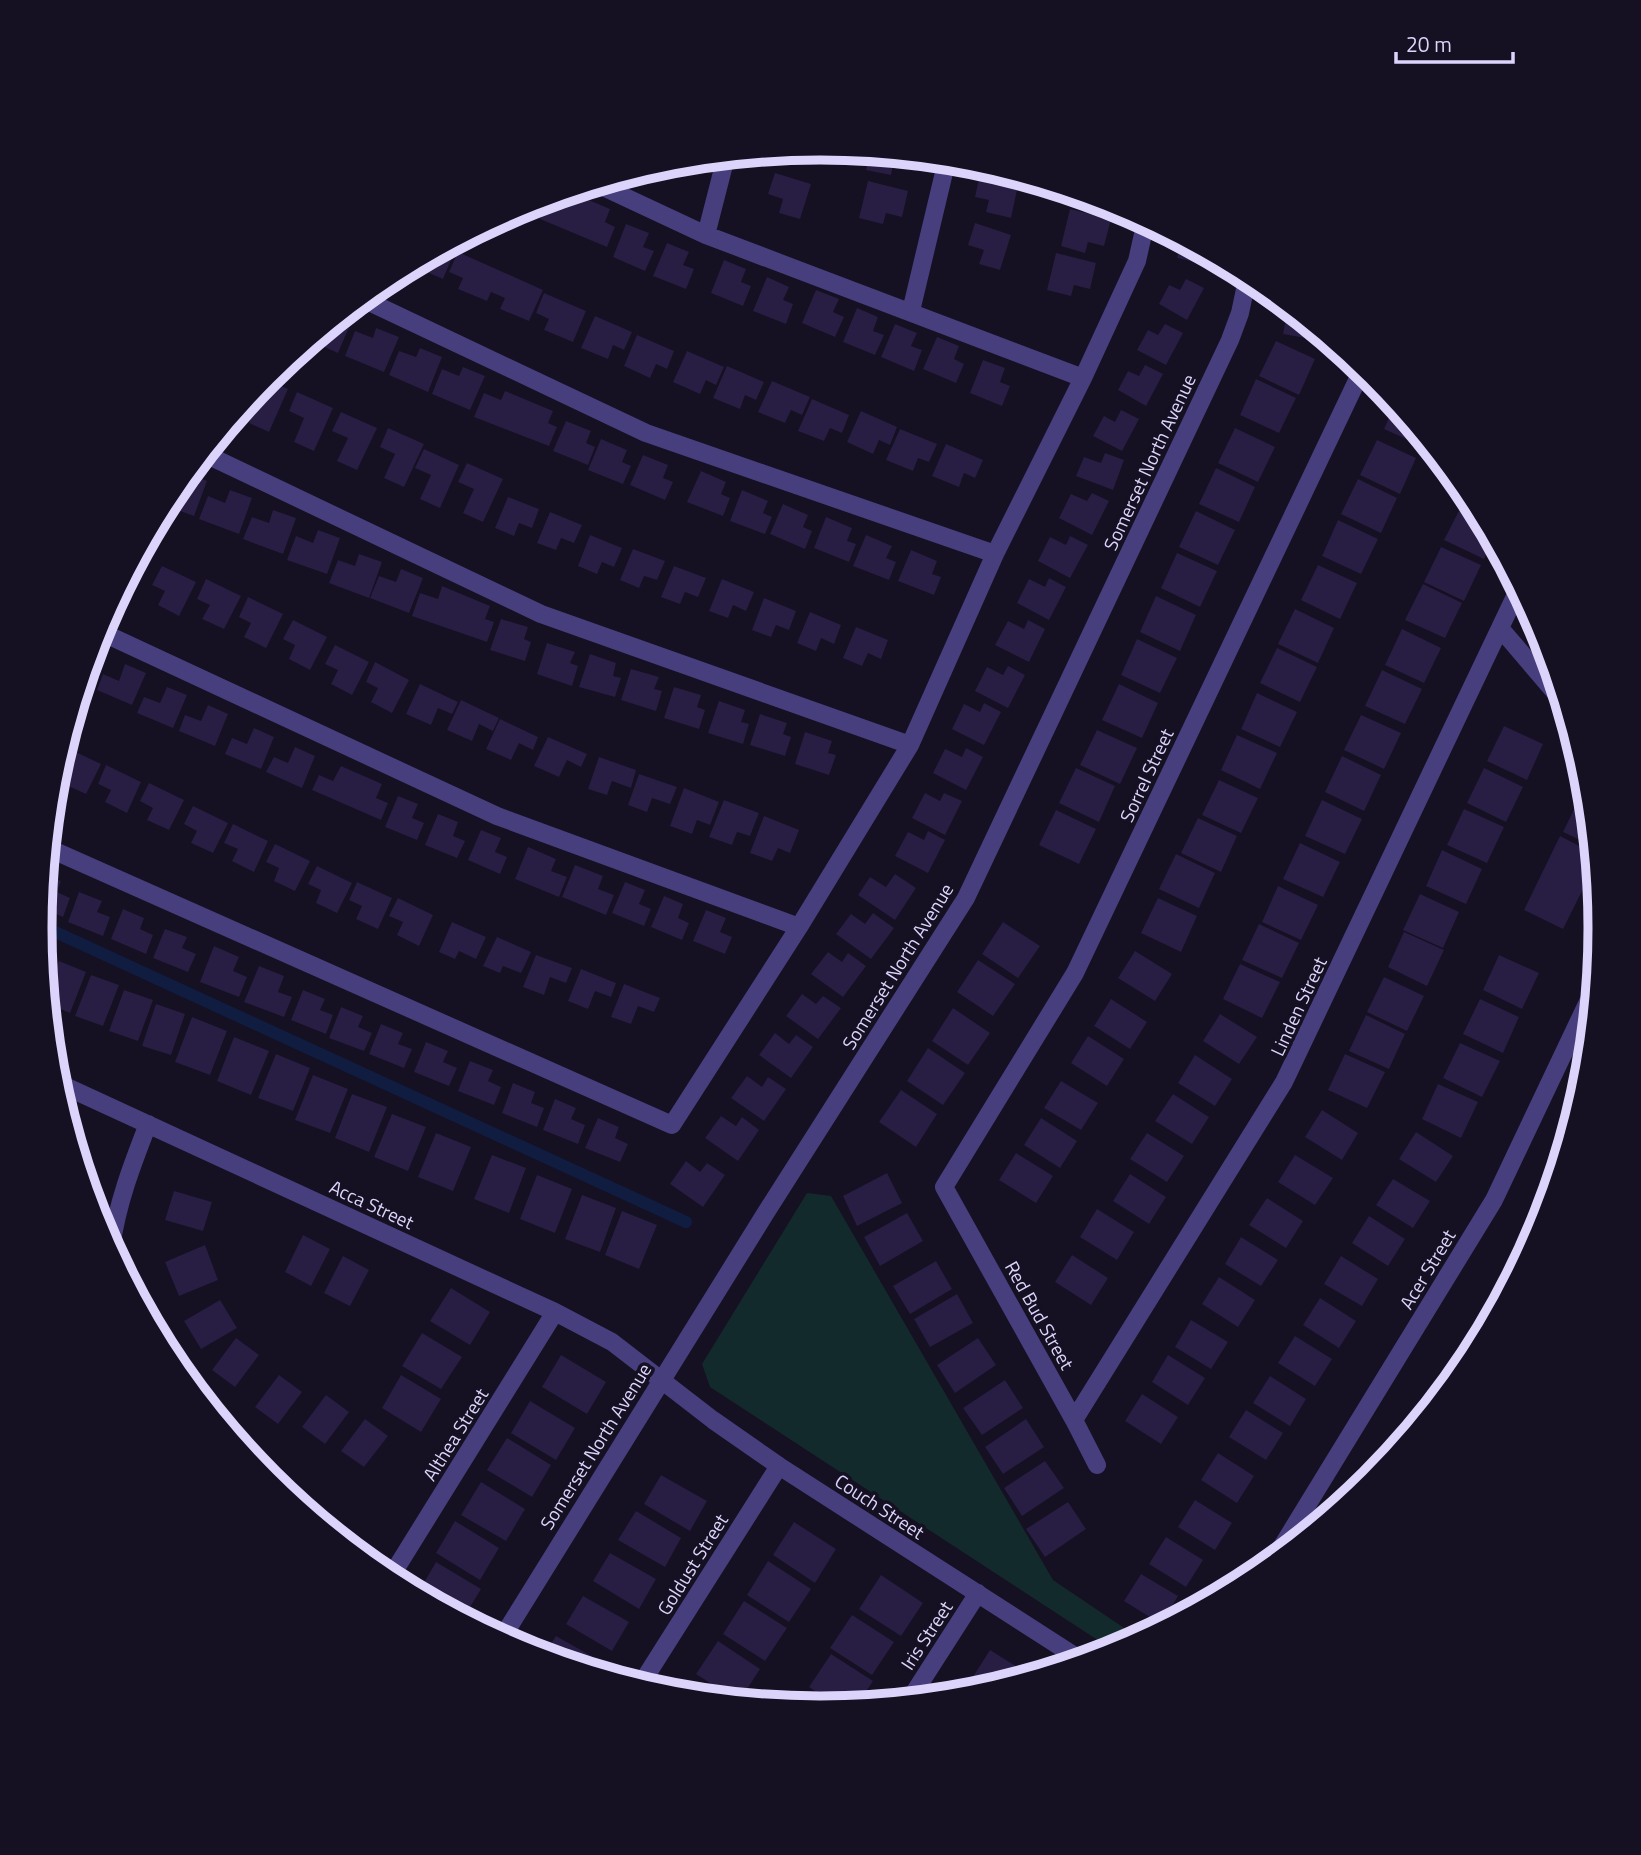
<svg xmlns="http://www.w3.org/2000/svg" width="1641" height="1855" viewBox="0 0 1641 1855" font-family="'Titillium Web',sans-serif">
<rect width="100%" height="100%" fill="#151022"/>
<!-- green -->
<path fill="#132a2c" d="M807,1193L831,1196L1053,1580L1139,1638L1113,1650L710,1387L702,1364Z"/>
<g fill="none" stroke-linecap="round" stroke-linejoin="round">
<!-- stream -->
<path stroke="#101d41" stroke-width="12" d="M40,925L686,1222"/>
</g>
<!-- building -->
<path fill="#281d42" d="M816,148L812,165L788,160L790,150Z
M871,152L912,156L909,168L893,165L891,175L866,170Z
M982,165L1020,176L1011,218L986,212L989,200L975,197Z
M775,173L811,184L800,219L779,213L783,199L768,194Z
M868,181L908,191L902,217L886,213L883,224L859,218Z
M570,192L610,209L605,222L615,227L607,247L540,219L549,199L560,203L564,194Z
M1072,192L1109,204L1107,209L1070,199Z
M537,202L531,216L516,210L522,206Z
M1070,209L1111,219L1104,246L1088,242L1085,253L1061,246Z
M975,223L1011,235L1000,270L979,264L984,250L968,245Z
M626,224L649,233L643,247L654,251L645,271L613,257Z
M1181,240L1210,255L1208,265L1177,258Z
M667,243L689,252L683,265L694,269L686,289L653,276Z
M449,246L456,248L443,279L415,267L416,263Z
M458,252L543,290L529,321L500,309L505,298L491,292L487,301L458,289L463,278L449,272Z
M1056,253L1096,263L1090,289L1074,285L1071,296L1047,290Z
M724,260L746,269L741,282L751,286L743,306L711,293Z
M767,277L789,287L783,300L793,304L786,324L753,311Z
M1186,279L1204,288L1187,320L1159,304L1169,285L1180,290Z
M816,290L839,299L833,312L844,317L835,337L802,323Z
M544,293L586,311L573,342L544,330L549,319L536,313Z
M1288,307L1327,339V342L1283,334Z
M857,308L878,317L873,331L884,335L875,355L843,342Z
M344,314L353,318L338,353L311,341Z
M595,316L632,332L624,350L613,345L608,359L581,348Z
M895,324L917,333L911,346L922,350L914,371L881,357Z
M1165,324L1183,333L1166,365L1137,350L1148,330L1158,335Z
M376,328L399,337L384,372L345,356L355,331L373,338Z
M637,335L674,351L667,369L656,364L650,378L624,366Z
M937,337L959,346L954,359L964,364L956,383L923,369Z
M1276,341L1315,359L1299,395L1259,376Z
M420,348L442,357L428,392L389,375L399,351L416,357Z
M687,351L724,367L716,385L706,380L700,394L673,382Z
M983,360L1005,368L1000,382L1010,386L1002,406L970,393Z
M1145,365L1163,374L1146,406L1118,390L1128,371L1139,376Z
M727,366L764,382L756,400L745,395L740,409L713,398Z
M463,367L485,376L470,410L432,394L442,369L459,376Z
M266,379L288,389L269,432L249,423L260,399L253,396Z
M1256,379L1296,398L1279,433L1240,415Z
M772,381L810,397L802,415L791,410L785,423L758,412Z
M505,391L553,411L548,423L557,427L549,446L474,417L484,393L501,400Z
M297,392L333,408L314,451L294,442L304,418L289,411Z
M812,399L849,415L842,433L830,428L824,441L798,431Z
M1395,404L1426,442L1424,447L1384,429Z
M1121,410L1139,419L1122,451L1093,436L1104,416L1115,422Z
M861,411L897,427L890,445L879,440L873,454L847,442Z
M341,412L377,428L357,470L337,461L348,438L332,431Z
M566,421L591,431L586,443L595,447L588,465L553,451Z
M388,428L424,444L404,487L384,478L395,454L380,447Z
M1235,428L1275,447L1258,482L1218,463Z
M900,429L937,444L929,462L918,458L913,471L886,460Z
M601,439L627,450L622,462L631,466L623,484L588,470Z
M1377,440L1416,458L1400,494L1360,475Z
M946,444L983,460L975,478L964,473L959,487L932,476Z
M424,449L459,465L440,508L420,499L431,475L415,468Z
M1105,453L1124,460L1113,490L1076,476L1084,457L1101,463Z
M643,455L668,465L663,478L673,482L665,500L630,485Z
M467,463L503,479L483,522L463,513L474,489L458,482Z
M1216,468L1255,487L1239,522L1199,504Z
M701,471L726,482L721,494L730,498L723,516L687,502Z
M189,474L207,481L194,516L166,506Z
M1358,479L1397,498L1381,533L1341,514Z
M230,490L252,498L239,534L199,519L208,496L225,503Z
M742,490L768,501L763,513L772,517L765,534L730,521Z
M1092,493L1109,501L1092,535L1059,518L1071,494L1087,501Z
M508,497L539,509L532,528L519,523L514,536L495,528Z
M783,504L808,515L803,527L812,531L805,549L770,534Z
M1462,505L1480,513L1493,539L1484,559L1444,540Z
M273,510L296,518L283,554L243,539L252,517L269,523Z
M1196,511L1235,530L1218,565L1179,547Z
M550,512L582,525L574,543L561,538L556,550L537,543Z
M826,517L852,528L847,541L856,544L849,562L814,548Z
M1338,520L1378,539L1361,574L1322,556Z
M318,530L340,538L327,574L287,560L296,536L313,543Z
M590,535L622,548L614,567L602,562L597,574L578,566Z
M866,535L892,546L886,558L896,562L889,580L853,566Z
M1070,536L1088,545L1070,578L1038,561L1050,537L1066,545Z
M1441,547L1481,565L1464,601L1424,582Z
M633,549L665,561L657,580L644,576L639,588L620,580Z
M911,550L937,561L932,574L941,577L934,595L898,581Z
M1177,553L1217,571L1200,607L1161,588Z
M140,554L150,559L133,593L122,587Z
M359,554L382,562L369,598L329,583L338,560L355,566Z
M1318,565L1357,583L1340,619L1301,600Z
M162,566L196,582L179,616L158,605L165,591L152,585Z
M674,566L706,578L698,597L685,592L680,604L661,597Z
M401,569L423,578L409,613L370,598L379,576L396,582Z
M1049,578L1066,587L1049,620L1017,603L1029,579L1045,587Z
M206,579L241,596L224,629L202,619L210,605L197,599Z
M722,579L754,592L746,611L733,605L728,618L709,611Z
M1423,584L1462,603L1445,638L1405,620Z
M442,586L490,606L485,619L494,622L487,642L412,616L420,593L438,599Z
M1156,596L1196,615L1180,651L1140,632Z
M248,597L283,614L266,648L244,637L251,623L239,617Z
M764,598L796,611L789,630L776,625L771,637L752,630Z
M1295,609L1334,628L1318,663L1278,644Z
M810,612L841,625L834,644L821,638L816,651L797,643Z
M501,619L528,627L524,639L531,642L525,661L490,650Z
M293,620L327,637L310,670L289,659L295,645L283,639Z
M1028,620L1045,629L1029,662L995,645L1008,621L1024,629Z
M856,627L888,640L881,659L868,653L862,666L843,658Z
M1402,629L1441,648L1424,683L1385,665Z
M1137,639L1177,658L1160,693L1121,675Z
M547,643L575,652L570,663L578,666L572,686L537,674Z
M335,645L369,662L352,695L331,684L338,670L325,664Z
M1277,648L1317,667L1300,702L1260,683Z
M93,651L103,655L89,687L83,684Z
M590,654L616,663L613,676L621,678L615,697L579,687Z
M375,662L409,680L392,713L371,702L378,688L366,682Z
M125,664L146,673L132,705L97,690L103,674L119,681Z
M1008,666L1025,675L1008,708L975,691L987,667L1003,675Z
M631,669L659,677L654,689L662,691L656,711L621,700Z
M1382,670L1422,689L1405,724L1365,706Z
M420,684L458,702L452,714L438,708L431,725L406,714Z
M1119,684L1158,703L1142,738L1102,720Z
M167,687L187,695L173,728L137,713L144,697L160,703Z
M674,687L701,695L697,707L705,710L699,729L664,718Z
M1257,693L1297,712L1280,747L1241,729Z
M461,700L499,718L493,731L479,724L472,741L447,730Z
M719,701L745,710L741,722L749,724L743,744L708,733Z
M984,703L1001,712L984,745L952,729L964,704L980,712Z
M208,705L228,714L215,746L179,731L185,715L201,721Z
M760,714L787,723L783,734L791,737L785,756L750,745Z
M1361,715L1401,733L1384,769L1344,750Z
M500,719L538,737L533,750L519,743L511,760L486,749Z
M1504,726L1543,744L1527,780L1487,761Z
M254,728L274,737L261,769L225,754L232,738L247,744Z
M1097,730L1137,748L1120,784L1080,765Z
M805,732L832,741L828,753L836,755L829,775L795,764Z
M1237,735L1277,753L1260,789L1221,770Z
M548,737L587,754L581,767L567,760L559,777L534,766Z
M65,747L101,764L86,794L64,784L70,771L58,766Z
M295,747L315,756L302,788L266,772L274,757L288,763Z
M966,748L983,757L966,790L933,773L945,749L962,757Z
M1342,756L1381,775L1364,811L1325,792Z
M599,757L636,770L631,788L612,781L607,795L588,789Z
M106,765L141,782L127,813L105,802L111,790L98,784Z
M341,766L382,784L376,798L388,803L381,820L312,790L319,775L333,781Z
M1076,768L1115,786L1099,822L1059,803Z
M1484,768L1523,787L1506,822L1467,803Z
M639,774L677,787L670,804L652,798L647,812L628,805Z
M1219,780L1258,798L1241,833L1202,815Z
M149,783L184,800L169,830L147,820L153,808L140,801Z
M684,788L719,802L710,825L697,820L692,834L670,826Z
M925,793L940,801L944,793L962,801L945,835L912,818Z
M398,796L418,804L412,818L424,823L417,840L385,827Z
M1580,797L1588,801L1593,846L1563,832Z
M724,800L759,813L750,836L737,832L732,845L709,837Z
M1322,800L1362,819L1345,854L1305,836Z
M193,806L228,823L213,853L191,843L197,831L184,824Z
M1464,809L1504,827L1487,863L1447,845Z
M1056,810L1096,829L1079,864L1039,845Z
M438,814L458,822L453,836L465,841L457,858L425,845Z
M764,816L799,830L790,853L778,848L772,861L750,853Z
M1198,818L1237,836L1221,872L1181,853Z
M233,824L268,841L254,872L232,861L238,849L224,843Z
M481,830L501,838L495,852L507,857L500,874L468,860Z
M928,831L945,840L928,873L895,856L908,832L924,840Z
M1560,836L1593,853L1595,865L1563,929L1524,910Z
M1300,843L1340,862L1323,897L1283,879Z
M275,844L310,861L295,891L274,881L279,868L266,862Z
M528,847L556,859L551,871L567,877L559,897L515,879Z
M1442,850L1482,869L1466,904L1426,886Z
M1176,854L1215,873L1199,908L1159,889Z
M575,865L603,876L598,889L614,895L606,915L562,897Z
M317,866L352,883L337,913L316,903L321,890L308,884Z
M895,874L916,888L895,920L858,895L870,877L886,887Z
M45,875L61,881L57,892L70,898L63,917L42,908Z
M357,882L392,898L378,929L356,919L362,906L349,900Z
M625,882L645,890L639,904L651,909L644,926L612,913Z
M1278,886L1318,905L1301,940L1262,922Z
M79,892L102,901L97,912L110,917L103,936L68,922Z
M1420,894L1459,912L1443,948L1403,930Z
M664,896L683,904L678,918L689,923L682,940L651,927Z
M398,898L433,915L419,946L397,935L403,922L389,916Z
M1158,898L1197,916L1181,952L1141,933Z
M123,909L144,918L140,929L153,935L146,954L111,939Z
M706,910L726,918L720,932L732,937L725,954L693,941Z
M873,913L894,928L871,959L836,934L851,914L865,924Z
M452,922L486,937L476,959L459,951L455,959L439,952Z
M1003,922L1040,946L1018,978L982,954Z
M1259,924L1299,943L1282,978L1242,960Z
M165,929L187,937L182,948L196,954L188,972L153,958Z
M1404,932L1444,950L1427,986L1388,967Z
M497,937L531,952L521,973L503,966L500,973L483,966Z
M214,946L239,957L233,971L247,977L239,997L200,982Z
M1135,951L1172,974L1155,1001L1118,978Z
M828,952L842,962L848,953L866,966L843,997L811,974Z
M536,955L572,968L566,983L550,977L544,995L523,987Z
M1499,955L1539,973L1522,1009L1483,990Z
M978,960L1015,984L993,1016L957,992Z
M59,961L86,972L70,1013L48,1004L47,992Z
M1240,964L1280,982L1262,1018L1223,999Z
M259,966L284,976L278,992L292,997L284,1017L244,1002Z
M581,969L616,983L611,997L595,991L588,1009L568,1001Z
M91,975L119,985L103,1026L75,1016Z
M1384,977L1424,996L1407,1031L1367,1012Z
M624,984L660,998L654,1012L638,1006L631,1024L611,1017Z
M124,990L153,1000L138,1041L109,1031Z
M303,990L325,999L320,1010L333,1015L326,1034L291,1020Z
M802,994L816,1004L823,996L841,1008L818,1039L786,1016Z
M1111,999L1147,1022L1130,1049L1094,1026Z
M1480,999L1519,1017L1503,1053L1463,1034Z
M156,1004L185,1014L171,1055L142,1046Z
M341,1007L363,1016L358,1027L372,1033L364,1051L329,1038Z
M953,1008L990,1033L968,1065L932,1041Z
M1220,1014L1257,1037L1239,1064L1203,1041Z
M1366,1015L1405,1034L1389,1069L1349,1051Z
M192,1017L227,1031L210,1075L175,1062Z
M381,1024L403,1033L398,1044L412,1049L404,1068L369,1054Z
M775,1033L789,1044L796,1035L813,1047L791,1078L759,1055Z
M1088,1036L1124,1059L1107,1086L1071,1063Z
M234,1037L269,1051L251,1095L217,1081Z
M426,1042L448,1051L443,1062L457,1068L449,1086L414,1072Z
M1460,1043L1500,1061L1482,1097L1443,1078Z
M928,1048L965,1073L943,1105L907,1081Z
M276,1054L310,1068L293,1111L258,1098Z
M1345,1054L1385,1072L1367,1108L1328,1090Z
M1195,1055L1232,1079L1215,1106L1178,1083Z
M470,1061L493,1070L488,1081L501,1087L494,1105L458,1091Z
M313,1075L348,1089L330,1133L295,1120Z
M747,1076L762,1087L768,1077L786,1089L764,1121L731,1098Z
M1061,1081L1098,1103L1081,1130L1044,1108Z
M513,1083L535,1092L531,1103L544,1108L537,1127L502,1113Z
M1438,1084L1478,1102L1461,1138L1422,1119Z
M901,1090L937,1114L916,1147L879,1122Z
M352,1094L387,1107L369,1152L335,1138Z
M1173,1094L1209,1117L1192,1144L1155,1121Z
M555,1099L576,1108L571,1119L585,1125L578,1144L543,1130Z
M1322,1110L1358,1133L1342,1160L1305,1137Z
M392,1114L426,1127L408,1171L374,1157Z
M721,1116L736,1126L742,1117L759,1130L738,1161L705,1138Z
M598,1118L619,1127L615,1138L628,1144L620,1162L585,1148Z
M1041,1118L1077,1141L1060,1168L1024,1145Z
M1416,1132L1453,1156L1436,1182L1399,1159Z
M436,1133L471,1147L453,1191L418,1177Z
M1147,1133L1184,1156L1167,1182L1130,1159Z
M73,1138L86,1141L80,1161Z
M1016,1153L1053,1176L1036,1203L999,1180Z
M492,1155L526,1168L509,1213L474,1199Z
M1295,1155L1333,1178L1315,1205L1278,1182Z
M686,1161L700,1172L707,1163L725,1175L703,1207L670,1184Z
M887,1173L902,1203L857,1226L843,1196Z
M1130,1174L1166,1197L1149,1224L1113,1201Z
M537,1175L572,1189L555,1233L520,1219Z
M1393,1179L1430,1201L1413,1228L1376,1205Z
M174,1191L212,1202L203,1231L165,1220Z
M582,1195L616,1208L600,1252L565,1239Z
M1267,1198L1303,1221L1286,1248L1249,1225Z
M1097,1209L1134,1232L1117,1260L1080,1237Z
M622,1211L657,1225L639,1269L605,1255Z
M907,1213L923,1241L880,1266L864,1237Z
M1369,1216L1405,1239L1388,1266L1352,1243Z
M303,1235L330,1249L311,1286L285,1272Z
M1241,1237L1278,1260L1261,1286L1225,1264Z
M205,1245L218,1280L179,1296L165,1262Z
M1072,1255L1108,1278L1091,1305L1055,1282Z
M343,1256L369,1270L350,1306L324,1293Z
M1341,1256L1378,1279L1362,1306L1324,1284Z
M936,1261L952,1289L910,1314L893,1286Z
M1219,1277L1255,1300L1238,1327L1202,1304Z
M451,1288L490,1312L470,1345L430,1321Z
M957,1294L973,1323L930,1347L914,1319Z
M1320,1298L1356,1321L1339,1348L1303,1325Z
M220,1300L237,1328L201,1349L184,1321Z
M1191,1320L1228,1342L1211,1369L1175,1347Z
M1471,1329L1483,1336L1467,1364L1454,1356Z
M422,1333L462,1357L441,1389L402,1366Z
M1295,1336L1332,1359L1315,1386L1278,1363Z
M236,1338L259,1355L235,1387L212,1370Z
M978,1338L996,1365L955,1393L937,1365Z
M561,1355L606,1382L587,1414L542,1387Z
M1168,1355L1205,1378L1188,1405L1152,1382Z
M1446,1371L1456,1377L1436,1402L1429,1397Z
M279,1375L302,1392L278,1424L255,1407Z
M401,1375L441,1399L421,1432L382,1408Z
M1270,1376L1306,1399L1290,1426L1253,1403Z
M1005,1380L1023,1408L982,1435L963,1408Z
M1142,1394L1178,1417L1161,1444L1125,1421Z
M326,1395L349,1412L325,1444L302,1427Z
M530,1401L575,1428L556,1460L511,1433Z
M1246,1410L1283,1433L1266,1460L1229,1437Z
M1422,1410L1427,1413L1408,1436L1406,1435Z
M365,1419L388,1436L364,1467L341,1451Z
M1026,1419L1044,1447L1003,1474L985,1447Z
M507,1438L551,1465L532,1497L487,1470Z
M1218,1453L1254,1476L1237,1503L1201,1480Z
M1045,1461L1064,1488L1022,1516L1004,1488Z
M661,1475L707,1501L690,1531L644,1504Z
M481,1482L525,1509L506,1541L461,1515Z
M1195,1500L1232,1523L1215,1550L1178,1527Z
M1068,1502L1086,1529L1045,1557L1026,1529Z
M636,1511L681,1538L665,1567L618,1540Z
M455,1521L499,1548L480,1580L436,1553Z
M794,1522L836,1549L815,1583L773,1555Z
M1166,1537L1203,1560L1186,1587L1149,1564Z
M610,1553L656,1579L639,1609L593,1581Z
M768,1561L811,1589L789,1622L747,1595Z
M436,1562L481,1589L464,1617L418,1593Z
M1141,1574L1178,1596L1161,1624L1124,1601Z
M881,1575L923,1603L901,1636L859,1609Z
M583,1596L629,1622L612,1651L566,1624Z
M744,1601L787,1628L765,1661L723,1634Z
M852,1615L894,1642L872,1675L830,1648Z
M556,1636L602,1662L597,1671L544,1655Z
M718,1641L760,1669L740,1700L735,1699L696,1674Z
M990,1650L1030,1675L981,1690L969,1683Z
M831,1654L873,1681L858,1704L838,1706L809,1687Z
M691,1681L716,1697L682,1694Z
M804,1695L823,1707L797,1705Z"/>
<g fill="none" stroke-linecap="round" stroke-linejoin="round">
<!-- minor -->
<path stroke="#473e7e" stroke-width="18" d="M597,184L706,235L1083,378
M706,235L726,157
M363,299L646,433L995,554
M911,311L947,160
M205,454L541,614L910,745
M1500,628L1564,703
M99,631L497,816L799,927
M48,848L672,1125L799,927L910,745L995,554L1083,378L1137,261L1146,221
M56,1082L555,1312L612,1342L713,1420L779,1466L1081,1660
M111,1248C117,1204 132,1165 148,1124
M1074,1420L1284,1082L1519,588
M1097,1465L1074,1420L944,1187L1075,973L1363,368
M347,1543L394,1573
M1273,1561L1494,1200L1595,987
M390,1578L555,1312
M502,1638L765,1214L966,898L1230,340L1240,313L1248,275
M641,1684L779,1466
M910,1699L978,1593"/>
</g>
<g text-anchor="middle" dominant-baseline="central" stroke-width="7" stroke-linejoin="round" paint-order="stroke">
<!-- street labels -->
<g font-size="19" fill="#ddd4fc" stroke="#151022">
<text transform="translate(1149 462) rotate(-65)">Somerset North Avenue</text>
<text transform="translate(1146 775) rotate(-65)">Sorrel Street</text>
<text transform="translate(897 966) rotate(-58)">Somerset North Avenue</text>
<text transform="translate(1298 1006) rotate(-65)">Linden Street</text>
<text transform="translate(372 1204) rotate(25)">Acca Street</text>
<text transform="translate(1427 1269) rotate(-59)">Acer Street</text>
<text transform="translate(1040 1315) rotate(61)">Red Bud Street</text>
<text transform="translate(455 1434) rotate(-58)">Althea Street</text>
<text transform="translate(595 1446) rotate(-58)">Somerset North Avenue</text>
<text transform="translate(880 1506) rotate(33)">Couch Street</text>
<text transform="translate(692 1564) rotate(-58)">Goldust Street</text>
<text transform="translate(926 1635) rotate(-57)">Iris Street</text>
</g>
</g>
<!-- crop -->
<path d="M0 0H1641V1855H0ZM52 928a768 768 0 1 1 1536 0a768 768 0 1 1-1536 0Z" fill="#151022" fill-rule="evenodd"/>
<path fill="none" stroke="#ddd4fc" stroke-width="9" d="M52 928a768 768 0 1 1 1536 0a768 768 0 1 1-1536 0Z"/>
<!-- scale -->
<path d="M1396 52v10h117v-10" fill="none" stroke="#ddd4fc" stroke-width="3.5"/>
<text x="1406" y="52" font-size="21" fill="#ddd4fc" stroke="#151022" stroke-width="5" paint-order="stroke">20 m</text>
</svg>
